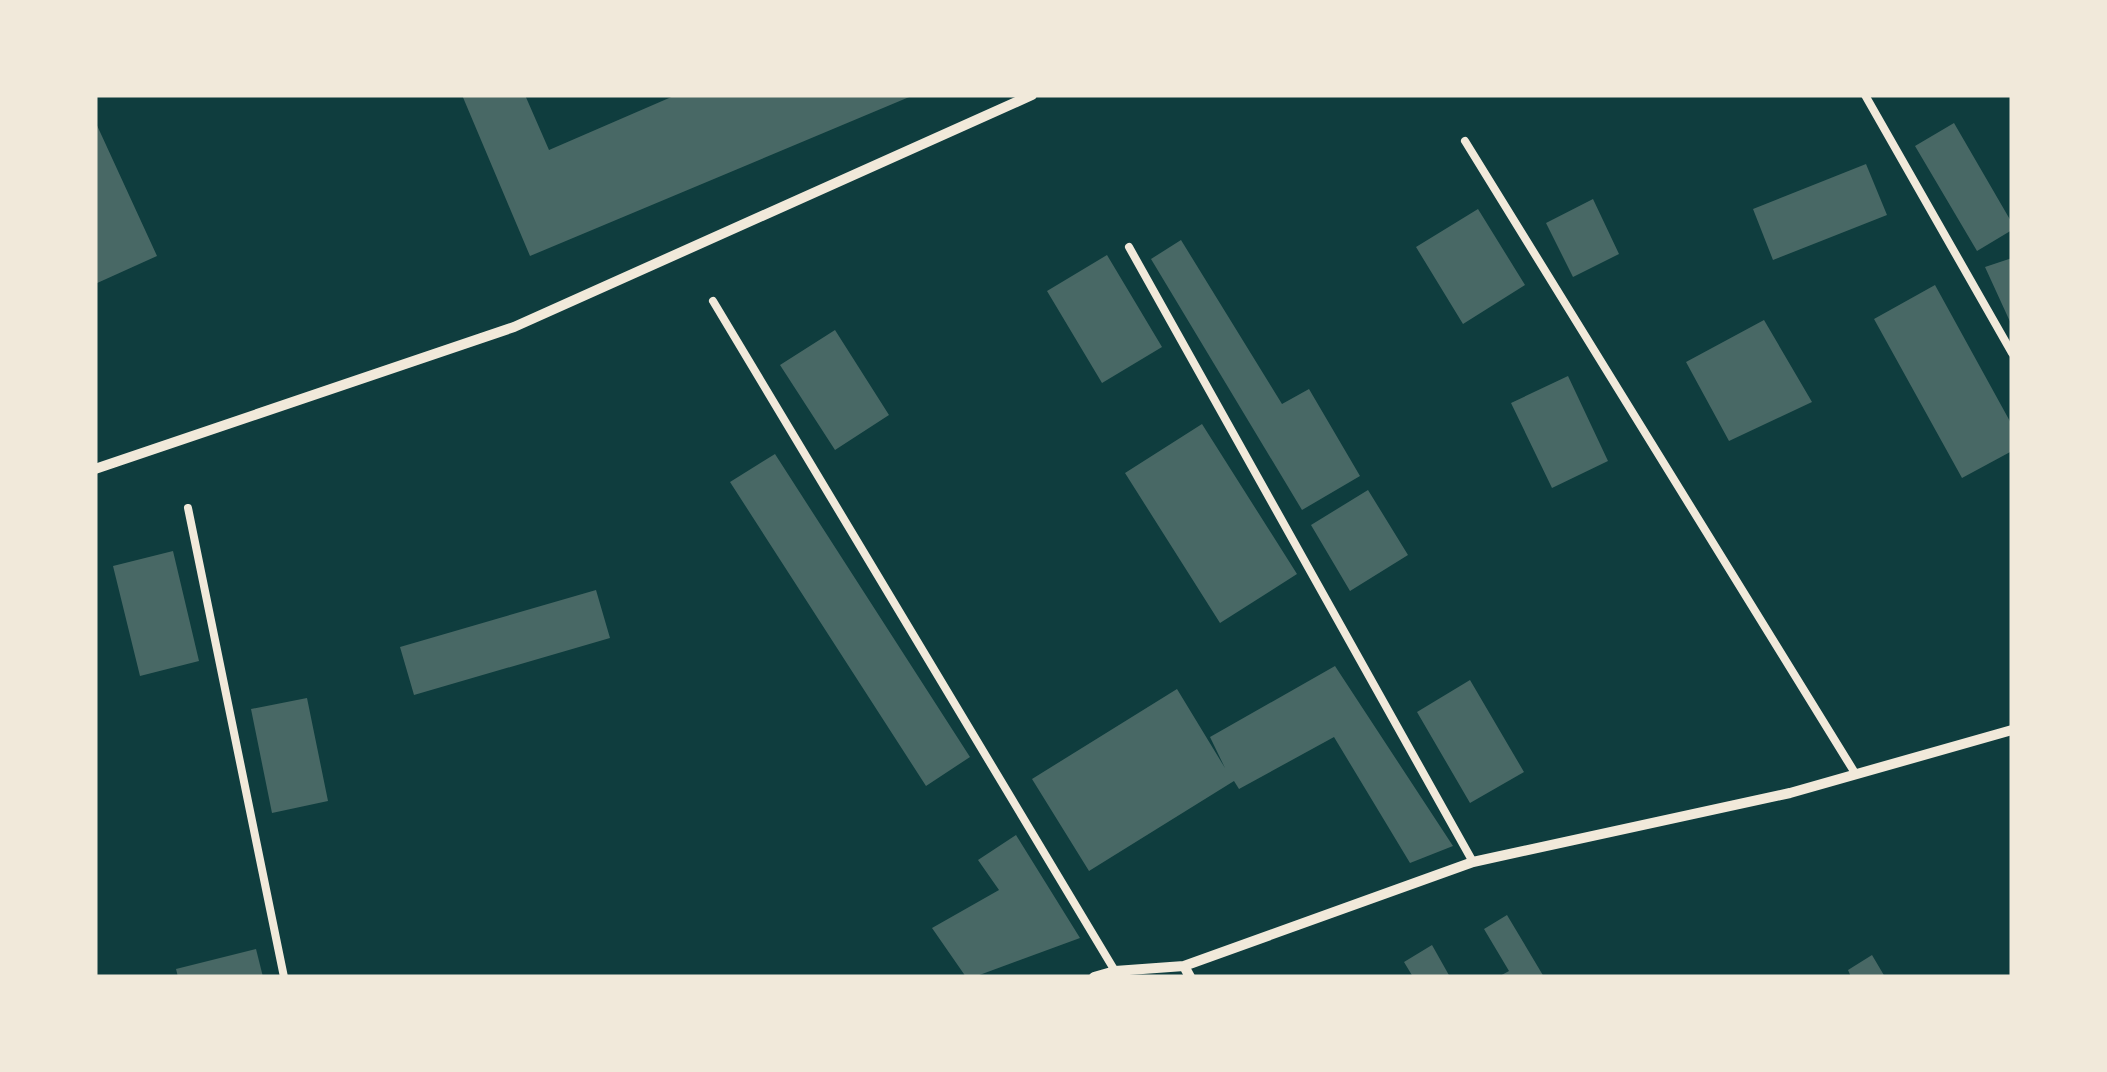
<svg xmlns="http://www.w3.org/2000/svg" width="2107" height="1072" viewBox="0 0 2107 1072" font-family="'Nunito Sans',sans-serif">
<rect width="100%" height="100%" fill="#0f3d3e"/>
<!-- building -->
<path fill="#486865" d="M462,95H525L549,150L676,95H914L530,256Z
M95,121L157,256L95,284Z
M1954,123L2012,223V230L1977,251L1915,146Z
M1866,164L1887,215L1773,260L1753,209Z
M1593,199L1619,254L1573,277L1546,223Z
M1478,209L1525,285L1463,324L1416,247Z
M1181,240L1282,404L1309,389L1360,476L1302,510L1151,259Z
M1107,255L1162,347L1102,383L1047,291Z
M2012,258V326L1985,267Z
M1935,285L2012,425V451L1962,478L1874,319Z
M1764,320L1812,402L1729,441L1686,362Z
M835,330L889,415L835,450L780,365Z
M1568,376L1608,461L1552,488L1511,403Z
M1202,424L1297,574L1220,623L1125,473Z
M775,454L970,757L926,786L730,482Z
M1368,490L1408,555L1350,591L1311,525Z
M173,551L199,661L140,676L113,566Z
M596,590L610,638L414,695L400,647Z
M1335,666L1453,846L1410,863L1334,737L1239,789L1234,781L1089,871L1032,779L1177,689L1225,768L1210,737Z
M1470,680L1524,772L1470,803L1417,712Z
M307,698L328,801L272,813L251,709Z
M1016,835L1080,938L974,977H966L932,928L999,890L978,860Z
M1507,915L1544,977H1498L1509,971L1484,929Z
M1432,945L1450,977H1413L1404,962Z
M256,949L263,977H178L176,969Z
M1872,955L1885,977H1851L1848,970Z"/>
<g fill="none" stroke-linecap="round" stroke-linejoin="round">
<!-- service -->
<path stroke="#f1e9da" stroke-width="8" d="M1865,95L2012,353
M1465,141L1855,773
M1129,247L1473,862
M713,301L1115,971
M188,508L284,977"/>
<!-- minor -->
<path stroke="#f1e9da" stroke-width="10" d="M95,469L514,327L1032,95
M1094,977L1115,971L1184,966
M1190,977L1184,966L1473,862L1790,793L2012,730"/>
</g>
<!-- border -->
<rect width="2107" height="1072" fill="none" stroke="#f1e9da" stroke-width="195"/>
</svg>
